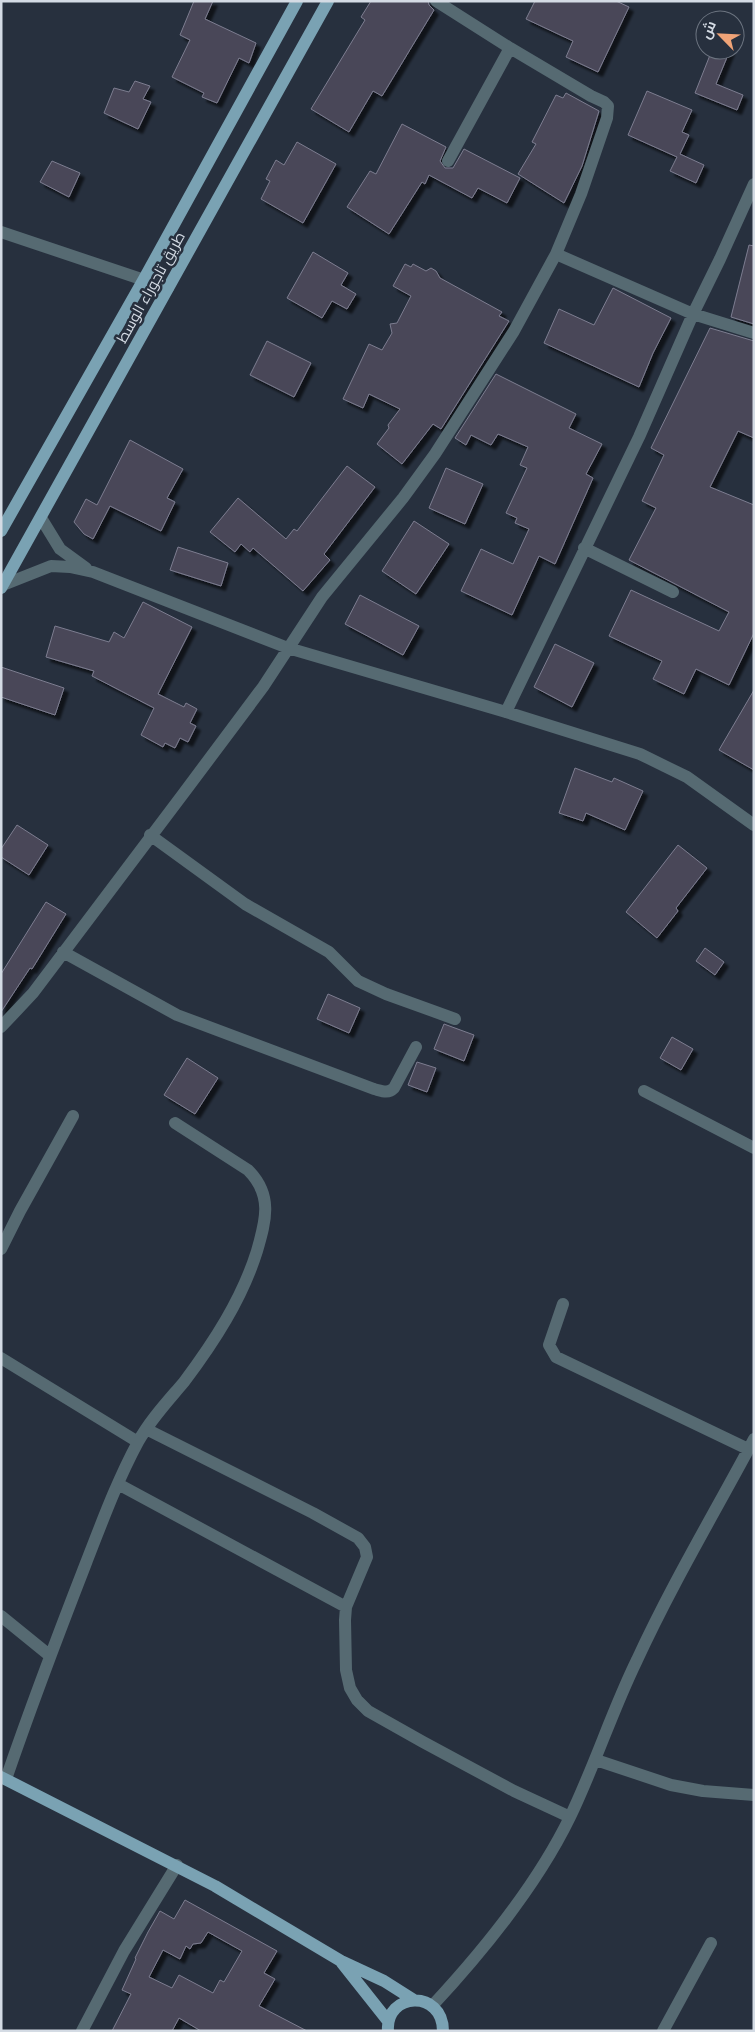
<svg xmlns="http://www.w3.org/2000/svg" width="755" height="2032" viewBox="0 0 755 2032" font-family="'Golos Text',Cairo,sans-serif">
<defs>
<filter id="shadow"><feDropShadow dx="4.5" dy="4.5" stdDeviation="1" flood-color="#0009"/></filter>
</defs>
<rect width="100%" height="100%" fill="#27303e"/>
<!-- building -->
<path fill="#484758" stroke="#7d7d90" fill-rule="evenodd" filter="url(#shadow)" d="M194,1H213L205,19L256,43L249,63L239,58L217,103L202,97L204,93L172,77L190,40L180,35Z
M371,1H428L429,5L434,10L382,96L373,91L349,132L311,109L365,20L361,17Z
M535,1H616L629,7L598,72L566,57L573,41L526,19Z
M712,50H730L716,84L743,95L737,110L695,93Z
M135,81L150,86L143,99L151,102L138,129L104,113L114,88L129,92Z
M647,91L692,110L682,132L689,135L680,154L704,165L696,183L670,171L677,157L628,135Z
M566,93L599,111L582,166L564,203L518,174L536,144L532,142L556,95L563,98Z
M402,124L446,147L440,161L445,168H453L464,149L520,178L507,203L478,188L472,198L429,175L425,184L422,182L389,234L347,207L370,171L376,174Z
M297,142L336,164L303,223L261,199L270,181L266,179L276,160L284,165Z
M52,161L80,173L69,197L40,182Z
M749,245L754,246V324L731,317Z
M313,252L348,273L341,285L356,294L347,309L332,301L322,318L287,298Z
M405,264L411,267L413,264L426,271L431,268L436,271L440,278L502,312L499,316L509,321L441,429L433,424L402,464L377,444L389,428L388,425L400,409L369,394L363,408L343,399L369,344L382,350L392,333L390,324L397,323L411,296L393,286Z
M613,288L671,318L653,353L639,387L544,343L559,309L594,325Z
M710,328L754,341V438L738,431L710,487L754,505V633L729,685L696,669L684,694L653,679L662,661L609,636L631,590L719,631L729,612L629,560L656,508L642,501L664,455L651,448Z
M267,341L311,363L294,397L250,375Z
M496,374L576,414L569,428L602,444L586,474L593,478L555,564L539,556L512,615L461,591L481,549L513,564L529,529L515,523L517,518L506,513L527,468L520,465L528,447L498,434L491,445L471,435L466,445L455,438Z
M130,440L183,469L167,498L175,502L161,531L110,506L93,539L84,534L74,522L86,499L97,505Z
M347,466L375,487L324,554L330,560L303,591L253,548L250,552L241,544L235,552L210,532L238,498L286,539L294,529L297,531Z
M446,468L483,484L465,524L429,508Z
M414,521L449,544L416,594L382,571Z
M178,547L228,563L221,586L170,570Z
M360,595L419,626L403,655L345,624Z
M143,602L192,627L158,694L184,707L186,703L197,709L190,723L196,726L188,742L180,738L175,748L165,743L163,747L141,735L154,708L92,676L94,671L46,657L55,626L109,642L114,632L124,638Z
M555,644L594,663L572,707L534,687Z
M1,667L64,688L55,715L1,697Z
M754,690V770L719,750Z
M575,768L612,782L614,778L643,791L625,830L586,813L583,821L559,813Z
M17,825L48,845L29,875L1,857V849Z
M678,845L707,868L676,908L678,911L657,938L626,912Z
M46,902L66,914L32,969L30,968L1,1012V974Z
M705,948L724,962L715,975L696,961Z
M328,994L360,1008L349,1033L317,1019Z
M444,1024L474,1035L464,1061L434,1049Z
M672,1037L693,1049L681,1070L660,1058Z
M187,1058L218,1078L195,1114L164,1095Z
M417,1062L436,1068L427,1092L408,1085Z
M185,1900L277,1951L264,1973L275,1979L259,2006L307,2031H201L179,2018L172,2031H112L131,1994L122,1990L136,1959L135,1958L148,1932L160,1911L174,1919ZM208,1932L242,1951L224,1982L220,1980L213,1993L179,1975L172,1988L149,1977L163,1950L180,1959L186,1946L190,1949L193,1944L201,1943Z"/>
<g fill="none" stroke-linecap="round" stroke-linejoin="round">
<!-- minor -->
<path stroke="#566a72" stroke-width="12" d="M448,161L510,48
M1,232L168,288
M556,254L693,314L754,333
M41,518L60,549L86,568
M584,548L673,592
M3,585L51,566L70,567L93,572L288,648L506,712L640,754L687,777L754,825
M506,712L639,437L693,314L720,259L754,184
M150,835L245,904L329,952L358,981L386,994L455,1019
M63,952L177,1015L374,1089C382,1091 388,1094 394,1088L416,1047
M1,1027L33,993L183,794L263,687L322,597L403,498L435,454L514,331L556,254L581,194L607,118L608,106L604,102L591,96L510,48L436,1
M644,1091L754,1148
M1,1249L20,1211L73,1116
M563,1304L549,1345L556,1357L748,1449
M1,1358L138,1442
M146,1429L313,1513L358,1538L365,1547L367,1557L346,1607L345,1620L346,1670L350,1688L357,1700L368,1711L423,1742L514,1791L570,1817
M118,1484L346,1607
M1,1616L49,1655
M596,1760L671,1785L703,1791L754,1795
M6,1779C31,1706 58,1635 86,1563C102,1522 117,1481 138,1442C150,1420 168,1401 184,1382C214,1342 242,1299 257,1251C266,1220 273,1195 248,1170L175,1123
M432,2006C484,1950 537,1885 570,1817C595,1765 612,1711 637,1660C672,1584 715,1512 754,1439
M82,2031L124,1951L177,1865
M663,2031L711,1943"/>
<!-- major -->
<path stroke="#7aa2b3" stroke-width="12" d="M1,531L144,279L297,1
M1,588L328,1
M1,1777L215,1886L341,1961L384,1981L414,2000
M342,1963L388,2021
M388,2031C385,1992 443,1989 443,2031"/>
</g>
<g text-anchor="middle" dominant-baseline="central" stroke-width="5" stroke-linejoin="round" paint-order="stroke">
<!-- street labels -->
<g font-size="15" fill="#d4dbe4" stroke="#27303e">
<text transform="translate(150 287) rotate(-61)">طريق تاجوراء الوسط</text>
</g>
</g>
<!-- border -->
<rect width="755" height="2032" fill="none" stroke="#d4dbe4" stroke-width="5"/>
<!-- north arrow -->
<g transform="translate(720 35) rotate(294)"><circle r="24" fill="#27303e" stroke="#6c7480"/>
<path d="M0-4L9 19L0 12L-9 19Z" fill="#efa377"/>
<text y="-8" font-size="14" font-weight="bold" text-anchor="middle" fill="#d4dbe4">ش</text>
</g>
</svg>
